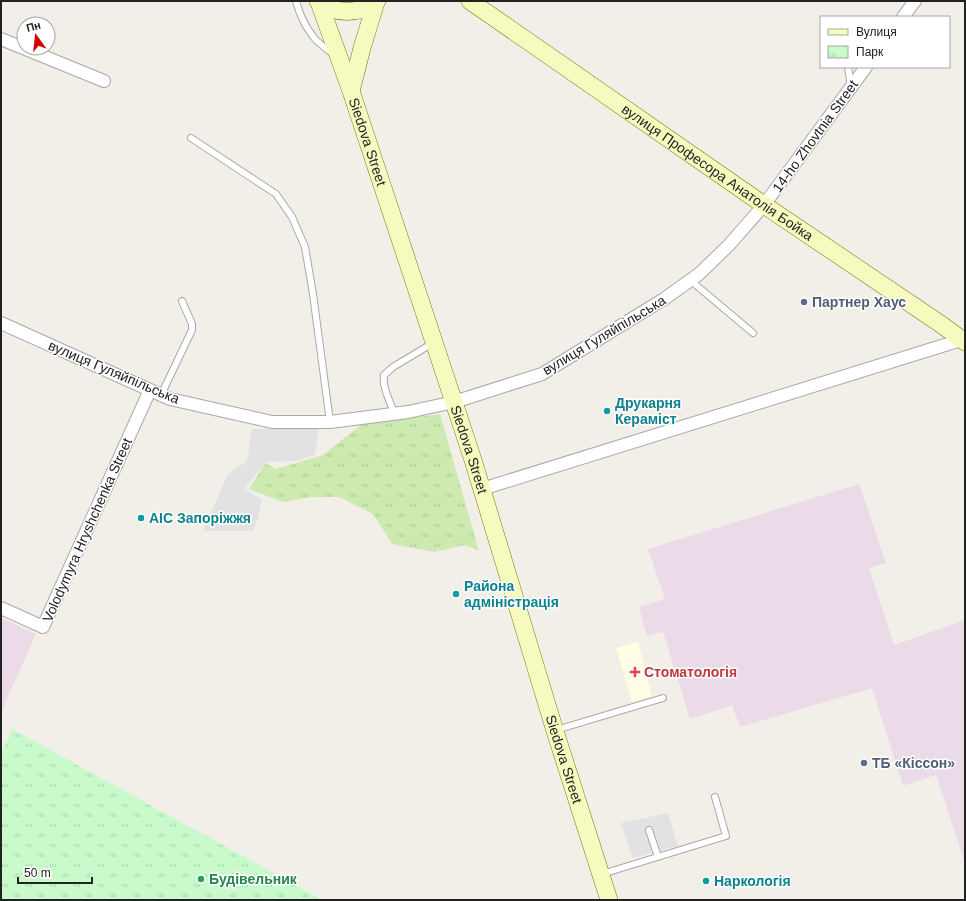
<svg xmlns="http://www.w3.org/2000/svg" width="966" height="901" viewBox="0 0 966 901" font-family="Arial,sans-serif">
<defs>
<pattern id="grass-tufts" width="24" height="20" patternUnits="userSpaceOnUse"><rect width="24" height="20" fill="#cdebb0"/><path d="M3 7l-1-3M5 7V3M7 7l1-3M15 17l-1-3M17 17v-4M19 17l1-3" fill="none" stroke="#b0c997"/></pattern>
<pattern id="park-tufts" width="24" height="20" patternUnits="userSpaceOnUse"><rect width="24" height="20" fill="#c8facc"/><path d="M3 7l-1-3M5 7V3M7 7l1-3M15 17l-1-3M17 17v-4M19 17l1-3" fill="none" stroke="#acd6af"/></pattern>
</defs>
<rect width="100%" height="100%" fill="#f2efe9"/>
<!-- industrial -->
<path fill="#ebdbe8" d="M859,484L886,563L869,568L894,645L965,620V860H964L936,775L903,786L872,688L740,727L732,705L690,719L663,632L647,636L639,607L665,599L648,549Z
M1,618L36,634L1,712Z"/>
<!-- education -->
<path fill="#ffffe5" d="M638,642L652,696L632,702L616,648Z"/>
<!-- grass -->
<path fill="url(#grass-tufts)" d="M440,414L479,551L465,545L434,552L392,544L373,514L339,497H313L283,502L249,489L265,463L276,469L323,455L362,424Z"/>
<!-- park -->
<path fill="url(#park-tufts)" d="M12,729L323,900H1V754Z"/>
<!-- parking -->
<path fill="#e2e2e2" d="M252,429H319L315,455L295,461L266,462L244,489L262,499L258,518L253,531H203L228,474L247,461Z
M668,813L678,846L633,858L621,823Z"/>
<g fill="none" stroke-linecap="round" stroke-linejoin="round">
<!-- lane casing -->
<g stroke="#a9a9a9" stroke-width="8">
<path id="lane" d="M296,1C299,12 305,26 312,35C317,43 326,48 333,54
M848,67L851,87
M191,138L276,194L292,217L305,247L313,294L330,422
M690,280L753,333
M161,395L192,330V324L182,301
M394,413C390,401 382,387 384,375L393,367L433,343
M556,730L663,698
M649,830L658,857
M602,874L726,836L715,797"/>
</g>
<!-- street casing -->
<g stroke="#a9a9a9" stroke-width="14">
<path id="street" d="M903,17L915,1
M1,39L104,81
M1,323L170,399L272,422H330L408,412L454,402L542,374L664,299L699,274L729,245L764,205L866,67
M482,489L961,340
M1,608L43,627L150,390"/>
</g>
<!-- secondary casing -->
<g stroke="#707d05" stroke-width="18">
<g id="secondary">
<path d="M318,1C335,15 359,15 377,1"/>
<path id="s1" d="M470,1L764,205L942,325L965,342"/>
<path id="s2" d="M319,2L351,91L473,460L555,731L609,900"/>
<path d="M351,91L362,48L376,2"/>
</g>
</g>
<!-- lane -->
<use href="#lane" stroke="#fff" stroke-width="6"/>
<!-- street -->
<use href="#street" stroke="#fff" stroke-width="12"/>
<!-- secondary -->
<use href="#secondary" stroke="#f7fabf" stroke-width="17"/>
</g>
<!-- markers -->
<g fill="#5c6f8a" stroke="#fff" stroke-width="1.5">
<circle cx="804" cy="302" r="4"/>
<circle cx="864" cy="763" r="4"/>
</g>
<g fill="#0f9aa8" stroke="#fff" stroke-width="1.5">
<circle cx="607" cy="411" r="4"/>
<circle cx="141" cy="518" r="4"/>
<circle cx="456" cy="594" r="4"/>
<circle cx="706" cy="881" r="4"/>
</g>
<path fill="#e0444e" stroke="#fff" stroke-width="1.5" d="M633 666h4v4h4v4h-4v4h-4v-4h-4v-4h4z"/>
<circle fill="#2e9e5b" stroke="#fff" stroke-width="1.5" cx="201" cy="879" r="4"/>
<g text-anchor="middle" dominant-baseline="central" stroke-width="3" stroke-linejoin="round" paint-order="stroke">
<!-- street labels -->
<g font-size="14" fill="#222" stroke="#fff">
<text transform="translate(815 136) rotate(-54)">14-ho Zhovtnia Street</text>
<text stroke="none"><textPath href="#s2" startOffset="148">Siedova Street</textPath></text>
<text stroke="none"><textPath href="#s1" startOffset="301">вулиця Професора Анатолія Бойка</textPath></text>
<text transform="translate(604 335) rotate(-31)">вулиця Гуляйпільська</text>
<text transform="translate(114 372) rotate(23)">вулиця Гуляйпільська</text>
<text stroke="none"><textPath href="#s2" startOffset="472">Siedova Street</textPath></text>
<text transform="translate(87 530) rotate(-66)">Volodymyra Hryshchenka Street</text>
<text stroke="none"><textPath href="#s2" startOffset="796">Siedova Street</textPath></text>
</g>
<!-- service labels -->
<g font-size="14" font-weight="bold" fill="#4e5e75" stroke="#fff" text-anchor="start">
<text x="812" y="302">Партнер Хаус</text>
<text x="872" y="763">ТБ «Кіссон»</text>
</g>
<!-- culture labels -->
<g font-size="14" font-weight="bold" fill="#0d838f" stroke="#fff" text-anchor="start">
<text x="615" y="403">Друкарня<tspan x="615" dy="16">Кераміст</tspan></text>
<text x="149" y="518">АІС Запоріжжя</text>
<text x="464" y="586">Района<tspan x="464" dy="16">адміністрація</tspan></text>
<text x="714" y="881">Наркологія</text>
</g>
<!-- health labels -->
<g font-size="14" font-weight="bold" fill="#be3a42" stroke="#fff" text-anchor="start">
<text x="644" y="672">Стоматологія</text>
</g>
<!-- leisure labels -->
<g font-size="14" font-weight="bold" fill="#27864d" stroke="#fff" text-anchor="start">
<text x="209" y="879">Будівельник</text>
</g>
</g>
<!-- border -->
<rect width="966" height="901" fill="none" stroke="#222222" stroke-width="4"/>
<!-- legend -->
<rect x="820" y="16" width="130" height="52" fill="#ffffff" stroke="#a7a7a7"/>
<rect x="828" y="29" width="20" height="6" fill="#f7fabf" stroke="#a7a7a7"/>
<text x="856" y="36" font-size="12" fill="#222222">Вулиця</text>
<rect x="828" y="46" width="20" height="12" fill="url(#park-tufts)" stroke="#a7a7a7"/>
<text x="856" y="56" font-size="12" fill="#222222">Парк</text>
<!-- north arrow -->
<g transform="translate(36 36) rotate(345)"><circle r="19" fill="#ffffff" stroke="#a7a7a7"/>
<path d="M0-3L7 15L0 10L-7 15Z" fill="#d40000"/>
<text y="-6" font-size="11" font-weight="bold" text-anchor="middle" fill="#222222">Пн</text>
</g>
<!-- scale -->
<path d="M18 877v6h74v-6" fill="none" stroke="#222222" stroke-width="2"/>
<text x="24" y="877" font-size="12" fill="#222222" stroke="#ffffff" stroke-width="3" paint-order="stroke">50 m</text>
</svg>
